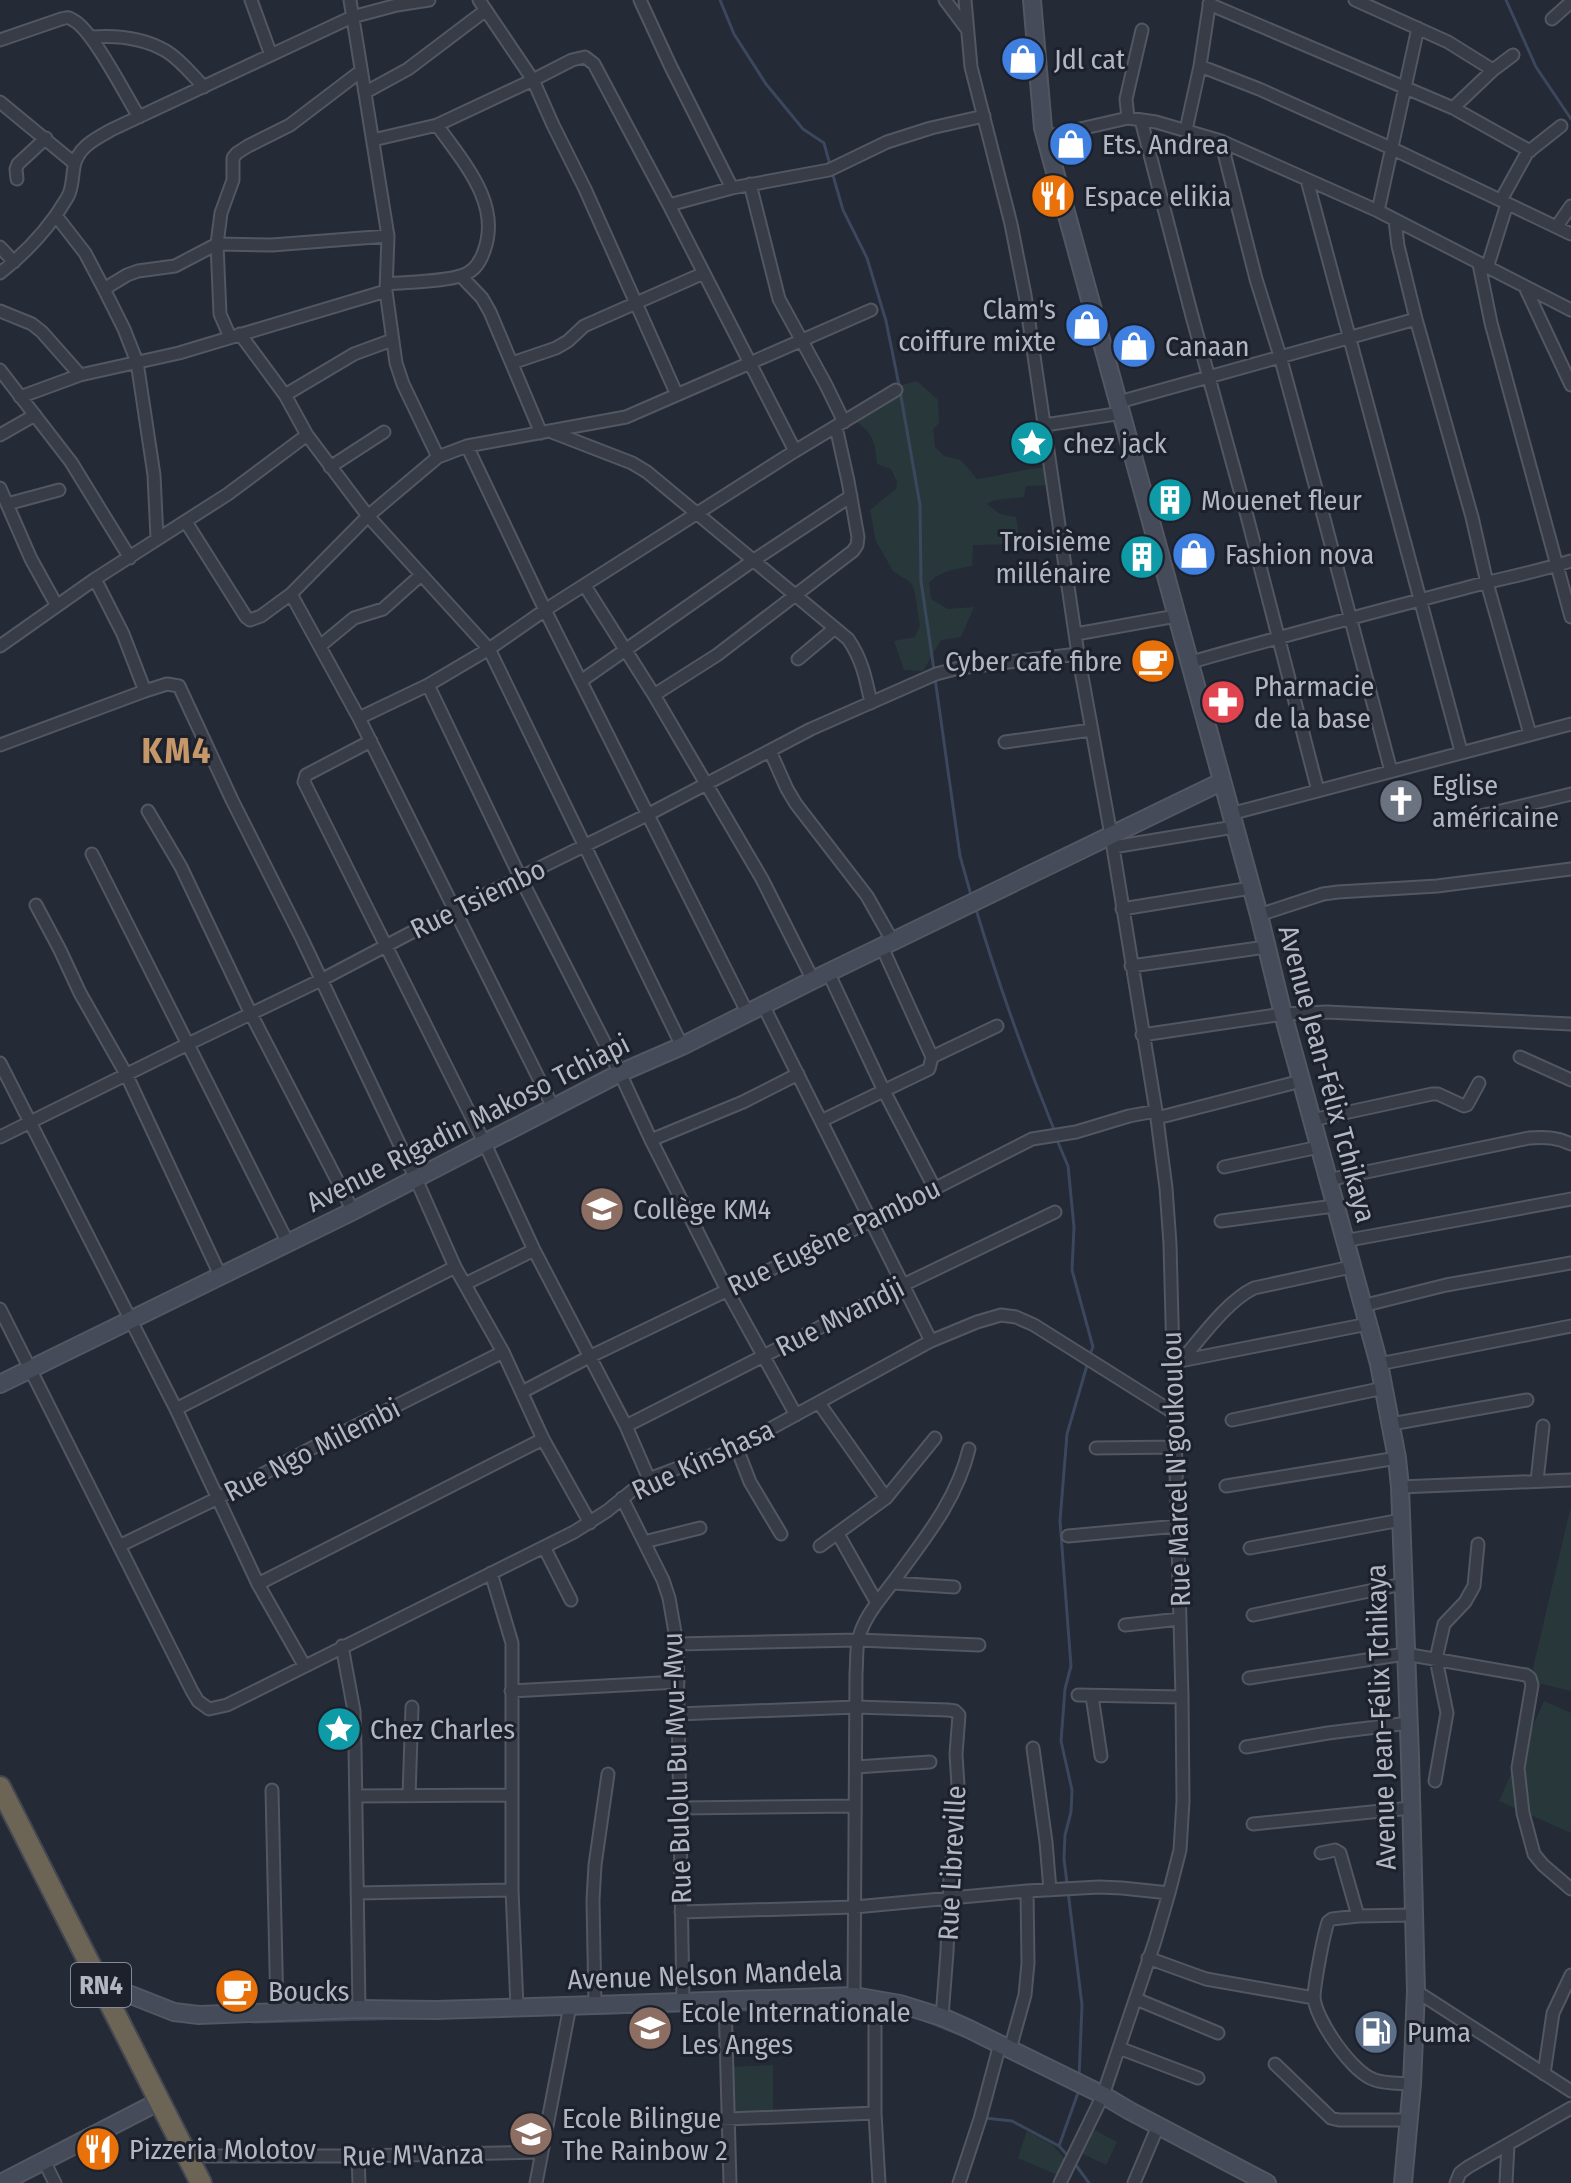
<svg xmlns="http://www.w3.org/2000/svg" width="1571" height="2183" viewBox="0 0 1571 2183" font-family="'Fira Sans Condensed',sans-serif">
<rect width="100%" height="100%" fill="#242a36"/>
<!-- green -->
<path fill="#28383a" d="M917,381L938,400L939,423L933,429L935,447L944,456L961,460L977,479C1002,476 1025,468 1050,467L1052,485L1026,486L1024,497L994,500L987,504L1000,514L1016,517L1020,544L973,545L972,566C956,569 941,570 929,583L931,599L948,609L974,607L961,637L941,640L923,671L904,670L894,641L915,637L920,626L914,589L910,582L893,571L876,541L870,510L896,489L897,482L891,469L877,464C875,438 872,432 850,417L894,387Z
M1570,1510L1571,1511V1691L1530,1681Z
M1544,1701L1571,1713V1833L1499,1801Z
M773,2065V2114L733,2115L729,2067Z
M1091,2128L1117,2142L1106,2165L1079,2152Z
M1027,2131L1051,2144L1067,2161L1060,2176L1018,2158Z"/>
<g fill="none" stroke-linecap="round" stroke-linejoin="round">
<!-- stream -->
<path stroke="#3b475d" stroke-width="3" d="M720,0L734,34L766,84L803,129L824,143L830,165
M1506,0L1536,67L1571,119
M832,172L843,210L867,258L886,321L899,385L920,505L921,581L934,670
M935,678L960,856L971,895
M975,906C998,983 1025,1058 1055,1132
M1057,1140L1068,1166L1074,1227L1072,1270L1093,1347L1090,1354
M730,2010H870
M878,2010C909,2011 941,2028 970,2038
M253,2022L722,2010
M976,2042L994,2051
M1079,2078L1082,2005L1064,1859L1065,1835L1071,1812L1072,1790L1061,1741L1065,1689L1071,1666L1060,1521L1067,1434L1088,1362
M985,2118L1012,2121L1059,2146L1070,2158
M1059,2146L1079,2090
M1075,2164L1089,2183"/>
<!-- street casing -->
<g stroke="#525762" stroke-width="15">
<path id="street" d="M251,0L271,55
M350,0L388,236L386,291L396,363L403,384L438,457
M479,0L533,80L553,125L585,189L677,395
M640,0L670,65L732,188
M945,0L966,28
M965,0L971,67L1011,224L1025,295L1078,654L1111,835L1156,1111L1166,1188L1170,1244L1182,1697L1183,1801L1180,1850L1169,1893L1155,1941L1103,2095L1060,2183
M1355,0L1448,42L1493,70
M1209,4L1453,108L1530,151
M1552,19L1571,2
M91,37C116,35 144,38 166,51C181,60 192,75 204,87
M0,40L61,19C67,18 67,16 73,20C92,29 126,96 139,117
M1200,66L1259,89L1393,149L1571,234
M366,92L408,69L486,10
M0,102L74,163
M1453,108L1493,70L1513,55
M1128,118L1126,99L1142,30
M1141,120L1192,316L1247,516L1318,791
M1186,130L1200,66L1210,0
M1045,137L1128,118L1156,122L1221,141L1378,211L1571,310
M373,140L437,125L533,80L572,60L585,57L594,64L669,205L750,363L871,310
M1221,141L1256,279L1280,356L1317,492L1391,771
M17,179L16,169L18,164L46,138
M1307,180L1461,751
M750,184L779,299L826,385L844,422
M1501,200L1527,153L1561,126
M669,205L732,188L829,170L887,142L931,128L984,116
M1378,211L1418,28
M57,217L85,253L104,289L124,329L137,362L154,475L157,538
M1395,220L1398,246L1416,319L1472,517L1487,583L1530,734
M1557,226L1571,206
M0,247L14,262
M1479,264L1491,323L1571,617
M1487,268L1507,204
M0,273C27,252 50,227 67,198C73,189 72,177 74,167C77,147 97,138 113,129L352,17L397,5L429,0
M461,276L482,298L490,312L541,433
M387,284C408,282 441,282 460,276C473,273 480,263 484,251C502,203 462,161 437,125
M1525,287L1571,385
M104,289L127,275L138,271L175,266L217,244L272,245L388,236
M0,311L32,324L42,332L80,375
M240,334L285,395L307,435L368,516L489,649L682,1046
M230,337L220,314L217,244L221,213L233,180V158L237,153L248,146L290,125L361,71
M512,363L556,348L568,341L584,326L704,273
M0,370L71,462L130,558
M285,395L354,354L392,340
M20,397L80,375L179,353L386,291
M1119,402L1416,319
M1045,425L1122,413
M552,432L632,463L647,472L848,639C862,659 866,679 871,703
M0,435L35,415
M467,446L545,610L747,1012
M330,467L384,432
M0,488L31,559L57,606
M7,504L59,490
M186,522L246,617L250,620L261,616L291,594L368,516L438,457L467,446L626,417L750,363L795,451
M95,579L123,634L145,691
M585,586L654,695L762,879L813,980
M291,594L359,718L554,1109
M1076,634L1176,616
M0,646L95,579L228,494L307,435
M320,646L354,618L383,609L421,575
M798,659L835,628
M1188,663C1282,636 1375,612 1469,587C1503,578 1537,572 1571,561
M581,681L754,560L851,496
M428,685L521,879L620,1073L651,1140L727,1290L796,1415
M654,695L717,655L853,551L857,545L858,537L848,481L836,427
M359,718L428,685L489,649L545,610L795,451L896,390
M371,741L306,775L304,782L485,1144L534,1250L626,1426L649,1479
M1005,742L1091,730
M0,745L145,691L167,684L179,686L232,800L302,939L416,1179L455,1267L503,1352L543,1439L590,1523
M770,751L787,789L796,804L867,896L893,942
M148,811L181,867L251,1014L353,1211
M1230,814L1571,724
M1476,817L1571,794
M1113,847L1234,827
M92,854L288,1243
M36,905L60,950L80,993L126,1074L221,1277
M1122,909L1251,888
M1259,915L1323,894L1338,892L1437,886L1571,869
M1131,966L1266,947
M828,972L884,1091L934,1187
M763,1005L931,1341
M1142,1035L1283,1014L1327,1012L1571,1024
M932,1057L997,1026
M1520,1057L1571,1080
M0,1063L176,1409L258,1584L304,1665
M1157,1118L1301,1081
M1312,1120L1432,1094H1438L1464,1106L1467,1105L1479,1083
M821,1121L929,1069L932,1057L882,947
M0,1137L188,1044L321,980L454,910L649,814L811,729L936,674L959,668L1078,654
M651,1140L743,1102L798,1074
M1224,1167L1319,1147
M1328,1180L1529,1138C1545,1137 1557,1137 1571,1144
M1221,1221L1334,1206
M1344,1241L1571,1199
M465,1284L534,1250
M1362,1306L1446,1285L1571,1263
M0,1309L192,1691L198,1701L209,1709L227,1705L574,1532L607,1511L633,1490L649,1479L746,1442L931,1341L977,1322L1001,1315L1016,1317L1034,1325L1174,1413
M1180,1361L1368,1324
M1181,1361C1201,1338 1227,1301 1254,1288L1351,1267
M1379,1364L1571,1326
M522,1392L589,1357L871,1221L1032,1139L1076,1132L1129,1116L1156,1111
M819,1403L886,1498
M176,1409L455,1267
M1232,1420L1384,1388
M1391,1424L1527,1400
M626,1426L903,1285L1055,1212
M736,1446L750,1482L781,1534
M1096,1448L1175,1447
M1537,1481L1543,1426
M1226,1486L1397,1458
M1400,1487L1571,1480
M622,1498L663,1580L669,1598L677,1644L683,2001
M838,1534L877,1603
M1068,1536L1178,1526
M644,1542L700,1528
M119,1546L218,1498L306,1451L503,1352
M820,1546L886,1498L935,1438
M544,1547L571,1600
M1250,1548L1401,1520
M491,1573L512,1643V1890L517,2007
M893,1583L954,1587
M258,1584L543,1439
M1253,1615L1403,1584
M1125,1625L1180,1619
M677,1644L858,1640L979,1645
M342,1646L354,1711L355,1747L359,2009
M1249,1678L1405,1654L1526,1675L1530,1678L1532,1685L1518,1768L1523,1813L1534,1854L1543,1865L1571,1889
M511,1691L678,1682
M1078,1695L1182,1697
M1092,1696L1101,1756
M678,1714L856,1707L948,1710L955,1711L959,1715L956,1754L959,1801L950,1876L947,1952L942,2017
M1246,1747L1328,1733L1409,1723
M1033,1748L1046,1842L1050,1890
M856,1767L930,1762
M1435,1781L1447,1713L1436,1659L1444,1624L1465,1602L1474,1586L1478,1544
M272,1790L277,2012
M356,1796L512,1795
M409,1796L412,1707
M681,1808L855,1806
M1253,1824L1411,1808
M1321,1853L1335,1850L1340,1853L1358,1916
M357,1893L512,1890
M681,1912L855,1907L1027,1891L1099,1887L1122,1888L1169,1893
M1148,1958L1206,1979L1314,1998
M1416,1991L1571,2091
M854,1996L856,1673C857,1663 856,1652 858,1642C862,1618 882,1597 896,1578C926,1537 957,1499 969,1449
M875,1999V2113L879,2183
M1136,1999L1218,2033
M725,2000L730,2183
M595,2005L593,1900L595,1865L608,1774
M1119,2048L1198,2078
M1010,2049L1025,1995L1028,1963L1027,1891
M1275,2064L1331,2118L1339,2120H1409
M1544,2074L1553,2013L1571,1975
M1412,2084C1400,2083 1386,2084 1375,2080C1353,2074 1314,2018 1314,1996C1315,1981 1323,1937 1328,1922L1332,1919L1358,1916L1414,1915
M680,2121L875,2113
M188,2156H358L542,2152
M358,2156L359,2183
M44,2161L55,2183
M536,2183L570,2006
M959,2183L980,2119L1000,2044
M1134,2183L1158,2126
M1456,2183L1460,2173L1468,2167L1571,2108
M1506,2183L1508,2145"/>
</g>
<!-- secondary casing -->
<g stroke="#525762" stroke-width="20">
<path id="secondary" d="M1032,0L1043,128L1259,915L1283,1014L1379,1364L1397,1458L1400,1487L1410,1757L1416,1991L1412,2084L1403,2183
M0,1384L353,1211L620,1073L682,1046L813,980L1221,782
M107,1997L131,1995L174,2012L199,2015L359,2009L436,2010L595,2005L854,1996L900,2004L942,2017L969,2029L1103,2095L1130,2111L1267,2183
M1,2183L160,2101"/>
</g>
<!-- highway casing -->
<g stroke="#424752" stroke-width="24">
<path id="highway" d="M0,1787L201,2183"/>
</g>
<!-- street -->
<use href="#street" stroke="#373c47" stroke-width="11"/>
<!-- secondary -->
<use href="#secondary" stroke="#454b59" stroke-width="16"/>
<!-- highway -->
<use href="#highway" stroke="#6c6555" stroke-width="20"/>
</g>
<!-- icons -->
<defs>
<g id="shop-disc" transform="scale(2.3)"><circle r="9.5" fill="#3f7fe0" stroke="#1c212c"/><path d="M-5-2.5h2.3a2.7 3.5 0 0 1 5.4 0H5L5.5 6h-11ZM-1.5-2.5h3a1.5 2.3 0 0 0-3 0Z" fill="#fff"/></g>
<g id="restaurant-disc" transform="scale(2.3)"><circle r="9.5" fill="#e8710a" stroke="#1c212c"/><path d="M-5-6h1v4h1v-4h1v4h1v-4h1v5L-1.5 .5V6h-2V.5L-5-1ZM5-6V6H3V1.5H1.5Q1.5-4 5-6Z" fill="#fff"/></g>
<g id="sight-disc" transform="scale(2.3)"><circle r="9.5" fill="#0f9aa8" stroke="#1c212c"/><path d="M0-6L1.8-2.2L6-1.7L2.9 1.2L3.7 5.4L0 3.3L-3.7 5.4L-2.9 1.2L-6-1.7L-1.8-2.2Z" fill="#fff"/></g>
<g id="building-disc" transform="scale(2.3)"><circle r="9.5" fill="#0f9aa8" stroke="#1c212c"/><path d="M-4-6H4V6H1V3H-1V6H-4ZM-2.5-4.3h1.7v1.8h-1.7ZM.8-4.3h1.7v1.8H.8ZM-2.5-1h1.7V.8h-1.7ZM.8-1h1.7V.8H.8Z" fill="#fff"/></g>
<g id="cafe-disc" transform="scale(2.3)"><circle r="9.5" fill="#e8710a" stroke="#1c212c"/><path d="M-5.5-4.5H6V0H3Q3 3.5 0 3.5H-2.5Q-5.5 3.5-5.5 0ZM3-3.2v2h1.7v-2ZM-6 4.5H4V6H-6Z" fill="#fff"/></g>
<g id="pharmacy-disc" transform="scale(2.3)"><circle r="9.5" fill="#e0444e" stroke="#1c212c"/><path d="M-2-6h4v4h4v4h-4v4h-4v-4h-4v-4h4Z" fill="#fff"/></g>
<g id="church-disc" transform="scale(2.3)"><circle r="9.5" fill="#6b7280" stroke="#1c212c"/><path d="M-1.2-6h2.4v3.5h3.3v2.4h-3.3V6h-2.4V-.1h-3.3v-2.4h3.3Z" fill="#fff"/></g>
<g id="school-disc" transform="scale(2.3)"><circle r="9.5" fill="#8d6e63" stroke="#1c212c"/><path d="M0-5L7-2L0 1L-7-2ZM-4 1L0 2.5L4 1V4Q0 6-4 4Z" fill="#fff"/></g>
<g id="fuel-disc" transform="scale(2.3)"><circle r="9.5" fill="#5c6f8a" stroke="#1c212c"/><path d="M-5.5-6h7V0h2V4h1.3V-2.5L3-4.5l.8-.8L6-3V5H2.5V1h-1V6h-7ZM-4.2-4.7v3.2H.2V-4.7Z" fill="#fff"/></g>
</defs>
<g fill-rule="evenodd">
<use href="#shop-disc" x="1023" y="59"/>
<use href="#shop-disc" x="1071" y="144"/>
<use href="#restaurant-disc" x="1053" y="196"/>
<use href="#shop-disc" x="1087" y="325"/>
<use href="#shop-disc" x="1134" y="346"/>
<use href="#sight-disc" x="1032" y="443"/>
<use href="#building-disc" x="1170" y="500"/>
<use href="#shop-disc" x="1194" y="554"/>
<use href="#building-disc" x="1142" y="557"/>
<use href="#cafe-disc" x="1153" y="661"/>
<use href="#pharmacy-disc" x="1223" y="702"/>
<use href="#church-disc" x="1401" y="801"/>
<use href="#school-disc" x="602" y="1209"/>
<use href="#sight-disc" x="339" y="1729"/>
<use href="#cafe-disc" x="237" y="1991"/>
<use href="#school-disc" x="650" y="2028"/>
<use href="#fuel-disc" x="1376" y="2032"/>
<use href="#school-disc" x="531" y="2134"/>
<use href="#restaurant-disc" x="98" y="2149"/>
</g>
<g text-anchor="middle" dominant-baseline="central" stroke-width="6" stroke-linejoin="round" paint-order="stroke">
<!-- shield labels -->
<rect fill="#1c212c" stroke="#858a96" stroke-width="2" x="71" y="1963" width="60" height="44" rx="6"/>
<g font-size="26" font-weight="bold" fill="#b2b7c3">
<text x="101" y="1985">RN4</text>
</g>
<!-- poi labels -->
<g font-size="28" fill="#b2b7c3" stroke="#1c212c" text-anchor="start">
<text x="1054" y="59">Jdl cat</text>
<text x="1102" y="144">Ets. Andrea</text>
<text x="1084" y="196">Espace elikia</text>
<text x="1056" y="309" text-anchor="end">Clam's<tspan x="1056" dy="32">coiffure mixte</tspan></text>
<text x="1165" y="346">Canaan</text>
<text x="1063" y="443">chez jack</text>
<text x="1201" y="500">Mouenet fleur</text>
<text x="1111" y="541" text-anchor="end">Troisième<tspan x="1111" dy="32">millénaire</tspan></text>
<text x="1225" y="554">Fashion nova</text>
<text x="1122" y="661" text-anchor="end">Cyber cafe fibre</text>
<text x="1254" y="686">Pharmacie<tspan x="1254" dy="32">de la base</tspan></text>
<text x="1432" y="785">Eglise<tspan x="1432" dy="32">américaine</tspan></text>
<text x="633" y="1209">Collège KM4</text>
<text x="370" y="1729">Chez Charles</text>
<text x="268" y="1991">Boucks</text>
<text x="681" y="2012">Ecole Internationale<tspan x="681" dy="32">Les Anges</tspan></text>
<text x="1407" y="2032">Puma</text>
<text x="562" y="2118">Ecole Bilingue<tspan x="562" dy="32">The Rainbow 2</tspan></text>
<text x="129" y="2149">Pizzeria Molotov</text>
</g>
<!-- street labels -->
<g font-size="28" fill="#b2b7c3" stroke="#1c212c">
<text transform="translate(478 899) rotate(-26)">Rue Tsiembo</text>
<text transform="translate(1327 1074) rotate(75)">Avenue Jean-Félix Tchikaya</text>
<text transform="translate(468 1123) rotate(-27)">Avenue Rigadin Makoso Tchiapi</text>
<text transform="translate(834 1237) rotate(-26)">Rue Eugène Pambou</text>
<text transform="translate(840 1317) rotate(-27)">Rue Mvandji</text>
<text transform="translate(312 1450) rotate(-27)">Rue Ngo Milembi</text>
<text transform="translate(703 1460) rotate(-25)">Rue Kinshasa</text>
<text transform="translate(1176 1469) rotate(-92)">Rue Marcel N'goukoulou</text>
<text transform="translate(1381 1717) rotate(-92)">Avenue Jean-Félix Tchikaya</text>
<text transform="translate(677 1768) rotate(-92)">Rue Bulolu Bu Mvu-Mvu</text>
<text transform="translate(952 1863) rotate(-87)">Rue Libreville</text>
<text transform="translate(705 1975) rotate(-2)">Avenue Nelson Mandela</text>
<text transform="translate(413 2155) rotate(-1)">Rue M'Vanza</text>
</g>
<!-- district labels -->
<g font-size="36" font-weight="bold" letter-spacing="2" fill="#c69869" stroke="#1c212c">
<text x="177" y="751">KM4</text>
</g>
</g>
</svg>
